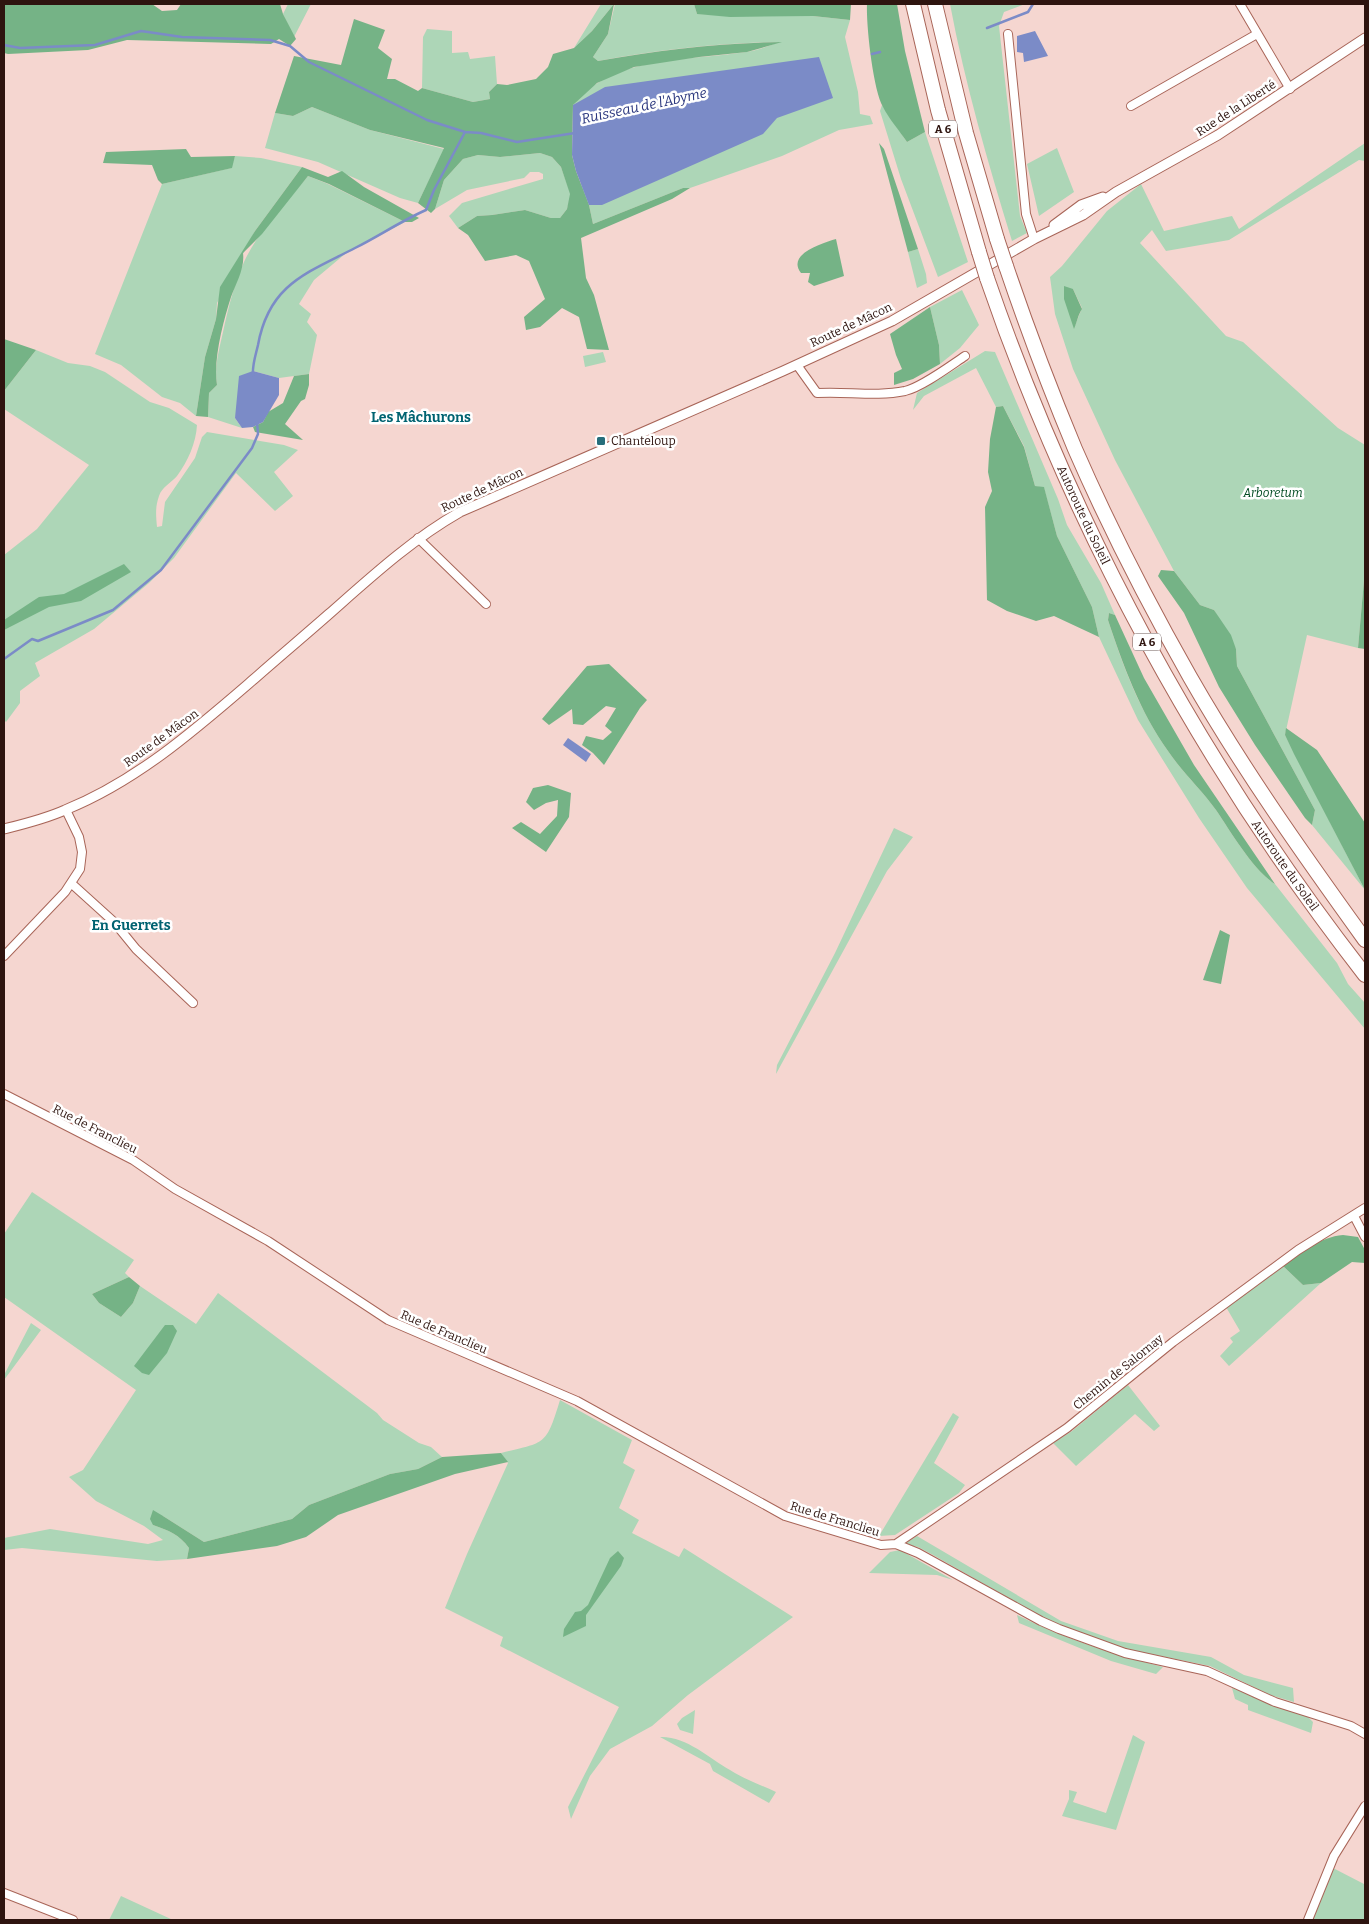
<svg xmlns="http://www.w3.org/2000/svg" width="1369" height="1924" viewBox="0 0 1369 1924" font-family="Bitter,serif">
<rect width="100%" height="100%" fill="#f5d6d0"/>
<!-- green -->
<path fill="#add6b7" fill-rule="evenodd" d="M288,4H311L294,37L283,14Z
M601,4H614L592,31L574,48Z
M615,4H694L697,14L813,16L850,20L845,37L858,92L860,114L870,116L873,124L839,130L782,156L690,188H683L593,224L589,205L582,190L573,105C580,97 587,89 596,84C640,56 696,60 746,52C757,51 768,46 779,42C718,43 658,50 598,61L593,57L608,34Z
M950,4H1025L1004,12L999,26L1020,216L1027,233L1012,241C988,163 965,84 950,4Z
M427,29L452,31V53L468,52L470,59L495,56L497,84L489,92L490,99L473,102L422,88L423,37Z
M882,105L907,142L925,132L968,262L938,277L901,179L880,111Z
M312,107L370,130L444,149L418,203L400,198L318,162L265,148L275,113L293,116Z
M1365,143V161L1359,160L1229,240L1166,251L1152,230L1140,243L1226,336L1243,342L1338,428L1365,445V569L1358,648L1307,635L1285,735L1365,890L1312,825L1315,810L1237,666L1236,649L1214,610L1200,605L1174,571L1115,460L1073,369L1055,314L1050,277L1062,266L1107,211L1141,184L1164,231L1232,216L1239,229ZM1073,289L1082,308L1074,328Z
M1057,148L1074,192L1039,216L1027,164Z
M540,153L552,157L561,167L571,195L567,209L560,218H551L525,210L492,215L477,216L458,228L449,216L462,203L543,179V174L539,172H530L524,178L467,190L435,209L444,180L463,159L478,155L500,157Z
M235,156L261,158L302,167L255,231L217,303L216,319L205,357L196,416L180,403L162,397L121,365L95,354L162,184L231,168Z
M308,176L328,184L405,222L345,254L314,280L299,304L311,314L307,322L317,335L309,374L279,378L253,371L235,418L242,428L208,417L209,393L217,385C214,367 219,350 223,332C228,309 234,284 244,262C258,231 286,203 308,176Z
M918,249L926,274L927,283L917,288L908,252Z
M962,290L979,325L960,348L940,364L939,345L930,307Z
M36,350L68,363L90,366L105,372L150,402L169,408L197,425C196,443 188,461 177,476C171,483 162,487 159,496C155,507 156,516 157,527L162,526L165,502L195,458L202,437L207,432L284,445L298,450L274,472L293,496L275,511L236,473L174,558L149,583L94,629L35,663L40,676L20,691V703L6,722L4,720V555L37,529L89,465L4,409V391Z
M985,351L995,352L1058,499L1067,525L1101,583L1115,615L1109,613L1108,620C1123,666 1140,712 1168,751C1182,772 1201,789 1216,810C1231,832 1253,870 1275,884L1337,963L1348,984L1365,1003V1029L1247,888L1199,818L1138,720L1099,637L1092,607L1057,536L1044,488L1035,486L1024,446L1003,406L996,407L976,368L924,396L913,410L917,393Z
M603,352L606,362L585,367L583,356Z
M894,828L913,837L887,871L776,1074L777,1065L835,953Z
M32,1192L134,1260L125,1273L129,1277L92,1294L99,1303L121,1317L133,1303L140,1286L196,1324L218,1293L377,1413L383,1420L419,1443L431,1447L442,1457L418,1469L390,1474L309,1505L292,1519L204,1542L163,1516L153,1525C168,1530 180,1535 189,1548L187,1559L157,1561L22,1548L4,1550V1538L50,1529L148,1544L163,1540L144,1526L96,1501L69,1477L83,1470L136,1390L4,1297V1234Z
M1283,1266L1303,1285L1321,1283L1229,1366L1220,1356L1233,1342L1230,1338L1240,1331L1226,1307Z
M31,1323L41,1330L4,1380V1375Z
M1128,1385L1160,1426L1154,1431L1135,1414L1076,1466L1053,1443L1072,1431Z
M560,1400L632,1440L623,1463L635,1470L619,1508L639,1520L632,1533L679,1557L684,1548L793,1617L688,1695L652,1726L610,1749L590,1776L571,1819L568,1807L619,1707L500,1646L503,1637L445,1608L467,1554L508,1463L501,1453C546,1442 546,1446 560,1400Z
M953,1413L959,1417L934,1463L965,1485L959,1493L895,1535L879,1536Z
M917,1536L1061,1621L1118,1641L1211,1657L1244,1675L1293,1688L1294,1702L1270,1695L1210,1666L1126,1649L1058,1626L933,1555L918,1547L904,1544Z
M900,1550L953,1580L937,1575L869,1573L890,1552Z
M1017,1615C1063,1638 1113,1654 1163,1667L1156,1674L1111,1661L1019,1623Z
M1232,1688L1308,1717L1313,1722L1311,1733L1248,1710V1705L1235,1699Z
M695,1710L693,1734L680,1730L677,1724L682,1718Z
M1133,1735L1145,1742L1116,1830L1062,1816L1069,1799V1790L1077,1792L1073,1802L1106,1813Z
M660,1737C686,1736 709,1758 730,1770C744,1779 761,1785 776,1792L769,1803L713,1771L710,1764Z
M1333,1868L1364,1884L1365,1883V1920H1311Z
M121,1896L173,1920H109Z"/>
<!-- forest -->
<path fill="#75b386" d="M4,4H152L162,11L177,10L181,4H280L283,14L296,39L290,46L279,39L271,44L127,40L88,50L8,54L4,53Z
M614,4L608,34L593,57L598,61C659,50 720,43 782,42L747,52L699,57L634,67L597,83L573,105L572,155L576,171L589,205L593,224L683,188H690L672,199L581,238L586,278L594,295L609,350L587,349L579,317L562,308L540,327L526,330L524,317L545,299L529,261L516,255L485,261L468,235L458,228L477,216L492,215L525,210L551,218H560L567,209L570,194L561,167L552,157L540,153L500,157L478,155L463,159L444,180L435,209L431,213L418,203L444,148L370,130L312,107L293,116L275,113L294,56L341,65L354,19L385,30L378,48L392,59L387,79H395L418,91L422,88L473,102L490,99L489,92L497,84L507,85L536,79L548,67L553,54L574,48L592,31Z
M694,4H851L850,20L813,16L730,17L697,14Z
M867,4H897L905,51L925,132L907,142C899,130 889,119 883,107C873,89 866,25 867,4Z
M879,143L884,149L918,249L908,252Z
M186,149L191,157L235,156L232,168L162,184L158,180L152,165L103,163L106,152Z
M302,167L328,177L342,171L364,187L419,218L412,222H405L329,184L308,176L262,234L243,253C245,268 236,283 231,297C223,322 213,360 217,385L209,393L208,417L196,416L205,357L216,319L220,287L255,231Z
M836,239L844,276L814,286L808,282L810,273H801C786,254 823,243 836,239Z
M1064,286L1073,289L1082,309C1078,315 1077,322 1074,329L1064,299Z
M930,307L939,345L940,364L913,379L894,385V373L902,369L896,355L890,334Z
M4,339L36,350L4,391Z
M309,374V385L305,399L301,401L285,424L303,440L255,432L253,427L263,422L268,412L283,403L294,376Z
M1003,406L1024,447L1035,486L1044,487L1057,536L1092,607L1099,637L1054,616L1036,621L1007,611L987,600L985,507L992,491L988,472L990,439L996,407Z
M124,564L131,572L81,601L49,607L4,630V620L39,597L64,594Z
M1365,569V649L1358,648Z
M1161,570L1174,571L1200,605L1214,610L1231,635L1236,649L1237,666L1315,810L1312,825L1305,818L1255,745L1219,687L1184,613L1158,576Z
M1109,613L1115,615L1144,678L1194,765L1275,884C1253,870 1231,832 1216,810C1201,789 1182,772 1168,751C1140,712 1123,665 1108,620Z
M609,664L647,700L640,708L604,765L593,753L582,745L586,736L603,740L612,732L605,726L616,708L606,706L583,725L573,724L572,709L549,725L542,719L587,666Z
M1286,728L1317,750L1365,823V890L1294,754L1285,735Z
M548,785L571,793L569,817L546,852L512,828L521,822L540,834L557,816L558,800L546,803L534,810L526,802L533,788Z
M1220,930L1230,935L1221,984L1203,980Z
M1343,1235L1358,1237L1365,1250V1263L1352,1262L1321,1283L1303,1285L1283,1266C1302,1252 1320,1237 1343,1235Z
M129,1277L140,1286L133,1303L121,1317L99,1303L92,1294Z
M165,1325H173L177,1331L167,1353L149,1375L142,1373L134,1366Z
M501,1453L508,1462L455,1474L338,1515L306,1537L277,1546L187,1559L189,1548C180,1535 168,1530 153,1525L150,1519L153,1510L163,1516L204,1542L292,1519L309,1505L390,1474L418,1469L442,1457Z
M618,1551L624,1558L621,1566L586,1615V1626L563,1637L564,1629L575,1612L581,1611L588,1605L610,1558Z"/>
<!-- water -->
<path fill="#7b8bc7" d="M1035,31L1048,56L1024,62L1023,53L1017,52V36Z
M819,57L833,98L777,118L763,134L602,205H589L576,171L572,155L573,105L605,87Z
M253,371L279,378V395L263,422L253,427L242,428L235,418L239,376Z
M568,738L591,754L586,762L563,745Z"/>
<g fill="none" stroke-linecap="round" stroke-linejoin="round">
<!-- stream -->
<path stroke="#7b8bc7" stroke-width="2.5" d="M987,28L1028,12L1033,4
M4,45L20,48L95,45L141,31L182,37L270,40L290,46L309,62L427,120L465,132L481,133L517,142L575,133
M872,54L880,52
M253,375C252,365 256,354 258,345C269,284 307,273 355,248C379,236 401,221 426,210L434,190L465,132
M4,659L32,639L38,641L113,610L161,570L252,448L258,434L257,422"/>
<!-- minor casing -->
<g stroke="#a86558" stroke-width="10">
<path id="minor" d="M1240,4L1290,89
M1008,34L1026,214L1034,239
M1131,106L1257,34
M797,365L817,393C846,391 876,397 905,391C922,387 950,366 965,356
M418,538L486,604
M72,884L114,922L136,949L193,1003
M4,956L65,892L80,869L82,852L79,837L66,810
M4,1094L133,1160L175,1189L268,1241L388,1320L577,1401L785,1516L881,1545L896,1544L918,1553L1041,1621L1059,1629L1125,1653L1207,1671L1275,1702L1351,1726L1365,1734
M1354,1216L1365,1237
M896,1544L1067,1428L1173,1342L1298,1250L1365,1208
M4,1893L73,1920
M1308,1920L1334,1856L1365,1806"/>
</g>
<!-- tertiary casing -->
<g stroke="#a86558" stroke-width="11">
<path id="tertiary" d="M1054,225L1081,205L1103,197
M4,829C24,824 45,819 65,810C137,781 196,729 254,679C279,657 304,636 329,614C371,577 411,540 460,512L783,371L892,321L1034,239L1083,215L1116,192L1218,135L1365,38"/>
</g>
<!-- motorway casing -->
<g stroke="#a86558" stroke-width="16">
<g id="motorway">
<path d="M913,4L938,110L979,252"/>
<path d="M935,4L966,133L997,239"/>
<path d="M1006,266C1027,328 1050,389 1075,449C1109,527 1148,603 1190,677C1242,768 1303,854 1365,940"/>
<path id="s1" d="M987,278C1073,529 1202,766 1365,975"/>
</g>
</g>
<!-- minor -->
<use href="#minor" stroke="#fff" stroke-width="8"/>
<!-- tertiary -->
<use href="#tertiary" stroke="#fff" stroke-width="9"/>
<!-- motorway -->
<use href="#motorway" stroke="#fff" stroke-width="14"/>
<!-- motorway-bridge casing -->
<g stroke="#a86558" stroke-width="16" stroke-linecap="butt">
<path id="motorway-bridge" d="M997,239L1006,266
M979,252L987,278"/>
</g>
<!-- motorway-bridge -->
<use href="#motorway-bridge" stroke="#fff" stroke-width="14"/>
</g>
<!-- markers -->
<rect fill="#276e7b" stroke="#fff" stroke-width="2" x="596" y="436" width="10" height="10" rx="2.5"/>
<g text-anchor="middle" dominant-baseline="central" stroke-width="5" stroke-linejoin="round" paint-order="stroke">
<!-- shield labels -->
<g fill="#fff" stroke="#6d5a57" stroke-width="1">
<rect x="929" y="120.5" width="28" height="17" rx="4"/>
<rect x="1133" y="633.5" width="28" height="17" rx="4"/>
</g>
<g font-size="11" font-weight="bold" fill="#2e140f">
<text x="943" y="129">A 6</text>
<text x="1147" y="642">A 6</text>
</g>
<!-- street labels -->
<g font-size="12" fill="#2e140f" stroke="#fff">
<text transform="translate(1236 108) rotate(-33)">Rue de la Liberté</text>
<text transform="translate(851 325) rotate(-25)">Route de Mâcon</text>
<text transform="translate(482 490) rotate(-25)">Route de Mâcon</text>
<text stroke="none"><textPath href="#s1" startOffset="256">Autoroute du Soleil</textPath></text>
<text transform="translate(161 738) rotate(-36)">Route de Mâcon</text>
<text stroke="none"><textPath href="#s1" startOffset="661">Autoroute du Soleil</textPath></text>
<text transform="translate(95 1129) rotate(27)">Rue de Franclieu</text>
<text transform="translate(444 1332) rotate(23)">Rue de Franclieu</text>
<text transform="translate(1118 1372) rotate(-39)">Chemin de Salornay</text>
<text transform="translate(835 1519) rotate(17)">Rue de Franclieu</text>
</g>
<!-- poi labels -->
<g font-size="12" fill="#2e140f" stroke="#fff" text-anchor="start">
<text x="611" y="441">Chanteloup</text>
</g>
<!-- park labels -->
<g font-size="12" font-style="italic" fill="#004b22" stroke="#fff">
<text x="1273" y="493">Arboretum</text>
</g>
<!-- water labels -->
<g font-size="14" font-style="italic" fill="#2a367e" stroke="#fff">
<text transform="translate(644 106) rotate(-12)">Ruisseau de l'Abyme</text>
</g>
<!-- neighbourhood labels -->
<g font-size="14" font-weight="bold" fill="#006371" stroke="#fff">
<text x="421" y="417">Les Mâchurons</text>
<text x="131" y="925">En Guerrets</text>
</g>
</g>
<!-- border -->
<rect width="1369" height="1924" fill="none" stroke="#2e140f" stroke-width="10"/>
</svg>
